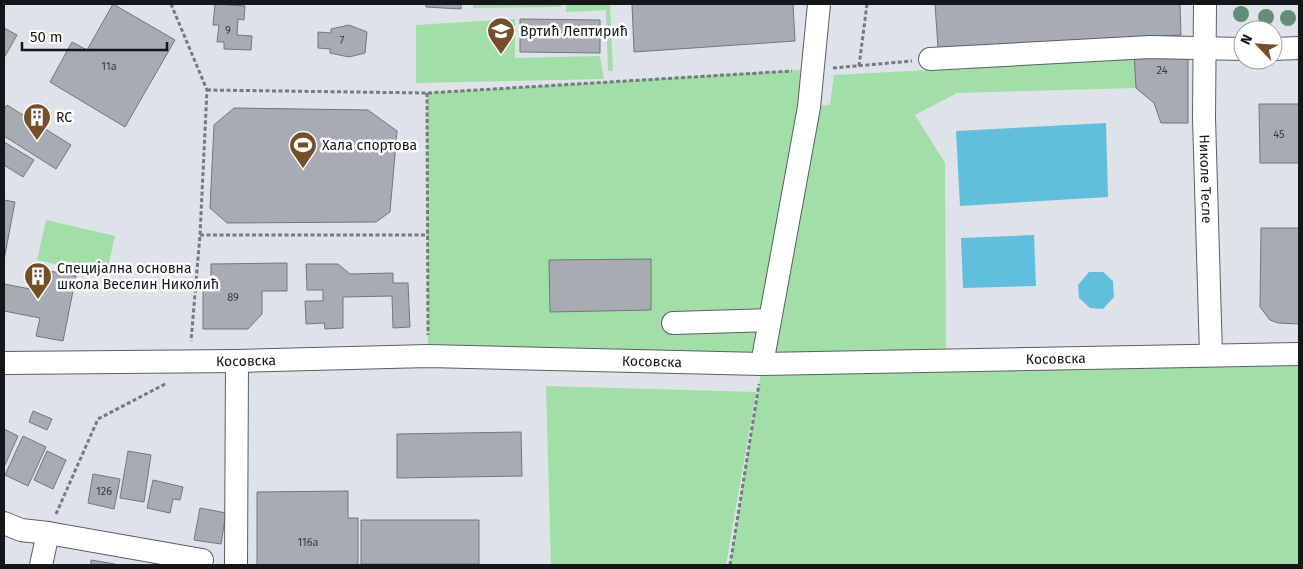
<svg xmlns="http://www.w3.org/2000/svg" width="1303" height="569" viewBox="0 0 1303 569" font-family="'Fira Sans',sans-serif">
<rect width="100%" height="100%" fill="#dde3e9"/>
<!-- green -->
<path fill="#a2dea8" d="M473,4H561V7L473,8Z
M566,4H610L613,71H608L606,10L566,12Z
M515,19V58L600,56L604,79L416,83V25Z
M1134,51L1136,88L957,93L915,115L945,163L946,360L1299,354V565H730L761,372L428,356L427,93L814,69L809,106L830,105L834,75L929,70Z
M46,220L115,236L106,276L37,260Z
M546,386L756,392L726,565H551Z"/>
<!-- water -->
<path fill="#62bedd" d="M1106,123L1108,197L960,206L956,131Z
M1034,235L1036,286L963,288L961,238Z
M1089,272H1103L1113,281L1114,297L1103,309L1090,308L1079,298L1078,285Z"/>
<!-- building -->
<path fill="#a6acb2" stroke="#71777d" d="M113,4L175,40L125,127L50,82L72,42L87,50Z
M215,4L245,6L244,20L238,19L237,35L252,36L251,50L224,49V42H217L219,25H213Z
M426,4H461V9L426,7Z
M632,4H793L795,41L634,52Z
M935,4H1180L1181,35L938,48Z
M520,19L600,20V53L520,52Z
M349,25L367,32L365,53L349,57L330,53V49L318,48V32L331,33V29Z
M4,28L17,35L4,58Z
M1188,50V123H1161L1154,103L1136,88L1134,51Z
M1259,104H1299V163H1260Z
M7,105L71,145L56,169L4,136V110Z
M234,108L368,110L397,131L390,212L376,222L227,223L210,208L214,125Z
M4,142L34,160L23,177L4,165Z
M4,200L15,202L4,260Z
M1261,228H1299V324L1278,323L1270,320L1260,307Z
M651,259V310L550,312L549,260Z
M287,263V291H262V314L248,329H203V290H211V264Z
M306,264H338L350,274L393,273V283H408L410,327L393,328L392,296L343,297V328L325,329L324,323L306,324L305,301H323V290H307Z
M34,268L76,276L63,341L36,336L40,318L4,311V284L30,289Z
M33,411L52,419L47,430L29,422Z
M4,429L18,436L5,465L4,464Z
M521,432L522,476L397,478V434Z
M23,436L46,447L28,486L5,475Z
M47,451L66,460L53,489L34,480Z
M128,451L151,455L144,502L120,498Z
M93,474L120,479L114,509L88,503Z
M153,480L183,487L180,500L173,499L170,513L147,508Z
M348,491V518H358V565H257V492Z
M200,508L226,513L221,544L194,540Z
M361,520H479V564H361Z
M91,560L115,564V565H91Z"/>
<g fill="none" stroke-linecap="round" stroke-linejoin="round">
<!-- minor casing -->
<g stroke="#5a5f64" stroke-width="24">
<g id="minor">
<path id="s1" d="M1205,4L1204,118L1211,355"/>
<path d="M1273,49L1299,48"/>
<path d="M930,59L1150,47L1243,49"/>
<path d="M673,323L770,320"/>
<path id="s2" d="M4,363L237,361L428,356L762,364L1299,354"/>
<path d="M762,364L809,107L819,4"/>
<path d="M4,523L21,530L48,533L202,560"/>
<path d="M41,565L48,533"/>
<path d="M236,565L237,361"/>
</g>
</g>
<!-- path -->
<path stroke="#767a7e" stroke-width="3" stroke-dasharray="4 2.5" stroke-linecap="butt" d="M171,4L207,90L200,235L191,341
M859,66L867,4
M833,68L912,61
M207,90L427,93L792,71
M427,93L428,335
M200,235H428
M56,514L98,419L167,383
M730,565L759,384"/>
<!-- minor -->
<use href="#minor" stroke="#fff" stroke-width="22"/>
</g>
<!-- trees -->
<g fill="#638e75">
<circle cx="1241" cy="14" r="8"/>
<circle cx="1266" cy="17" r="8"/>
<circle cx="1288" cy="18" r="8"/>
</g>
<!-- icons -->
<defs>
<g id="school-pin" transform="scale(1.4375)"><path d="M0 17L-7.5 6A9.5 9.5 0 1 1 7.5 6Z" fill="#744f2a" stroke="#fff"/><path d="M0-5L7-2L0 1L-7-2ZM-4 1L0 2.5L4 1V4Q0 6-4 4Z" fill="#fff"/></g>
<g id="building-pin" transform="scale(1.4375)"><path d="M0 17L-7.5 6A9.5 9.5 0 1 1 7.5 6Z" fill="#744f2a" stroke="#fff"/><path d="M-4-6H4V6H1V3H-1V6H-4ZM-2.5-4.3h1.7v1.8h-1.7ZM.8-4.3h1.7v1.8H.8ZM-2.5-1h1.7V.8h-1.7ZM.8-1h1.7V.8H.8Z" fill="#fff"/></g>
<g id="stadium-pin" transform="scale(1.4375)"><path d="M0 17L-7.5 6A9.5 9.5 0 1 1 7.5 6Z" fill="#744f2a" stroke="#fff"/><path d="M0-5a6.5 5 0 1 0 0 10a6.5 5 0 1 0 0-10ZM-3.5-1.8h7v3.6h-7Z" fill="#fff"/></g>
</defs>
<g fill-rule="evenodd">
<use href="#school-pin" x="501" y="31"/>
<use href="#building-pin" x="37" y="117"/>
<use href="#stadium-pin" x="303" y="145"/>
<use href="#building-pin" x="38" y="276"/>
</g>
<g text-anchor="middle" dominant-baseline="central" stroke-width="5" stroke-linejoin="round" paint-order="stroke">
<!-- number labels -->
<g font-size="11" fill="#383c3e">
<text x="228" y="30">9</text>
<text x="342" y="40">7</text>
<text x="109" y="66">11a</text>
<text x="1162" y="70">24</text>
<text x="1279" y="134">45</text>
<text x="233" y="297">89</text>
<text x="104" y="491">126</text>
<text x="308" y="542">116a</text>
</g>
<!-- poi labels -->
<g font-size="14" fill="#141618" stroke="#fff" text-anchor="start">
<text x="520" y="31">Вртић Лептирић</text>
<text x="56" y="117">RC</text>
<text x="322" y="145">Хала спортова</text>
<text x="57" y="268">Специјална основна<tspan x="57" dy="16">школа Веселин Николић</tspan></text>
</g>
<!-- street labels -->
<g font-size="14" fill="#141618" stroke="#fff">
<text stroke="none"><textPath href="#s1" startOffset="175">Николе Тесле</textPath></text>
<text stroke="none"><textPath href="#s2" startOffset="1052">Косовска</textPath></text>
<text stroke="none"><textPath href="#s2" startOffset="648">Косовска</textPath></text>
<text stroke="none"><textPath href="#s2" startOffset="242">Косовска</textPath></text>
</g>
</g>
<!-- border -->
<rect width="1303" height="569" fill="none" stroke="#141618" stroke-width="10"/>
<!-- north arrow -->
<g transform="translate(1258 45) rotate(295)"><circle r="24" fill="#ffffff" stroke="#a1a2a3"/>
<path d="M0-4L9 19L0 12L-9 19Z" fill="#744f2a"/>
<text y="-8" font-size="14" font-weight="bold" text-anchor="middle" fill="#141618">N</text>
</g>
<!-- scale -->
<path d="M22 42v8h145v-8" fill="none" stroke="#141618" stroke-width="2.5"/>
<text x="30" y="42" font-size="15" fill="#141618" stroke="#ffffff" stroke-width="4" paint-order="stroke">50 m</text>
</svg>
